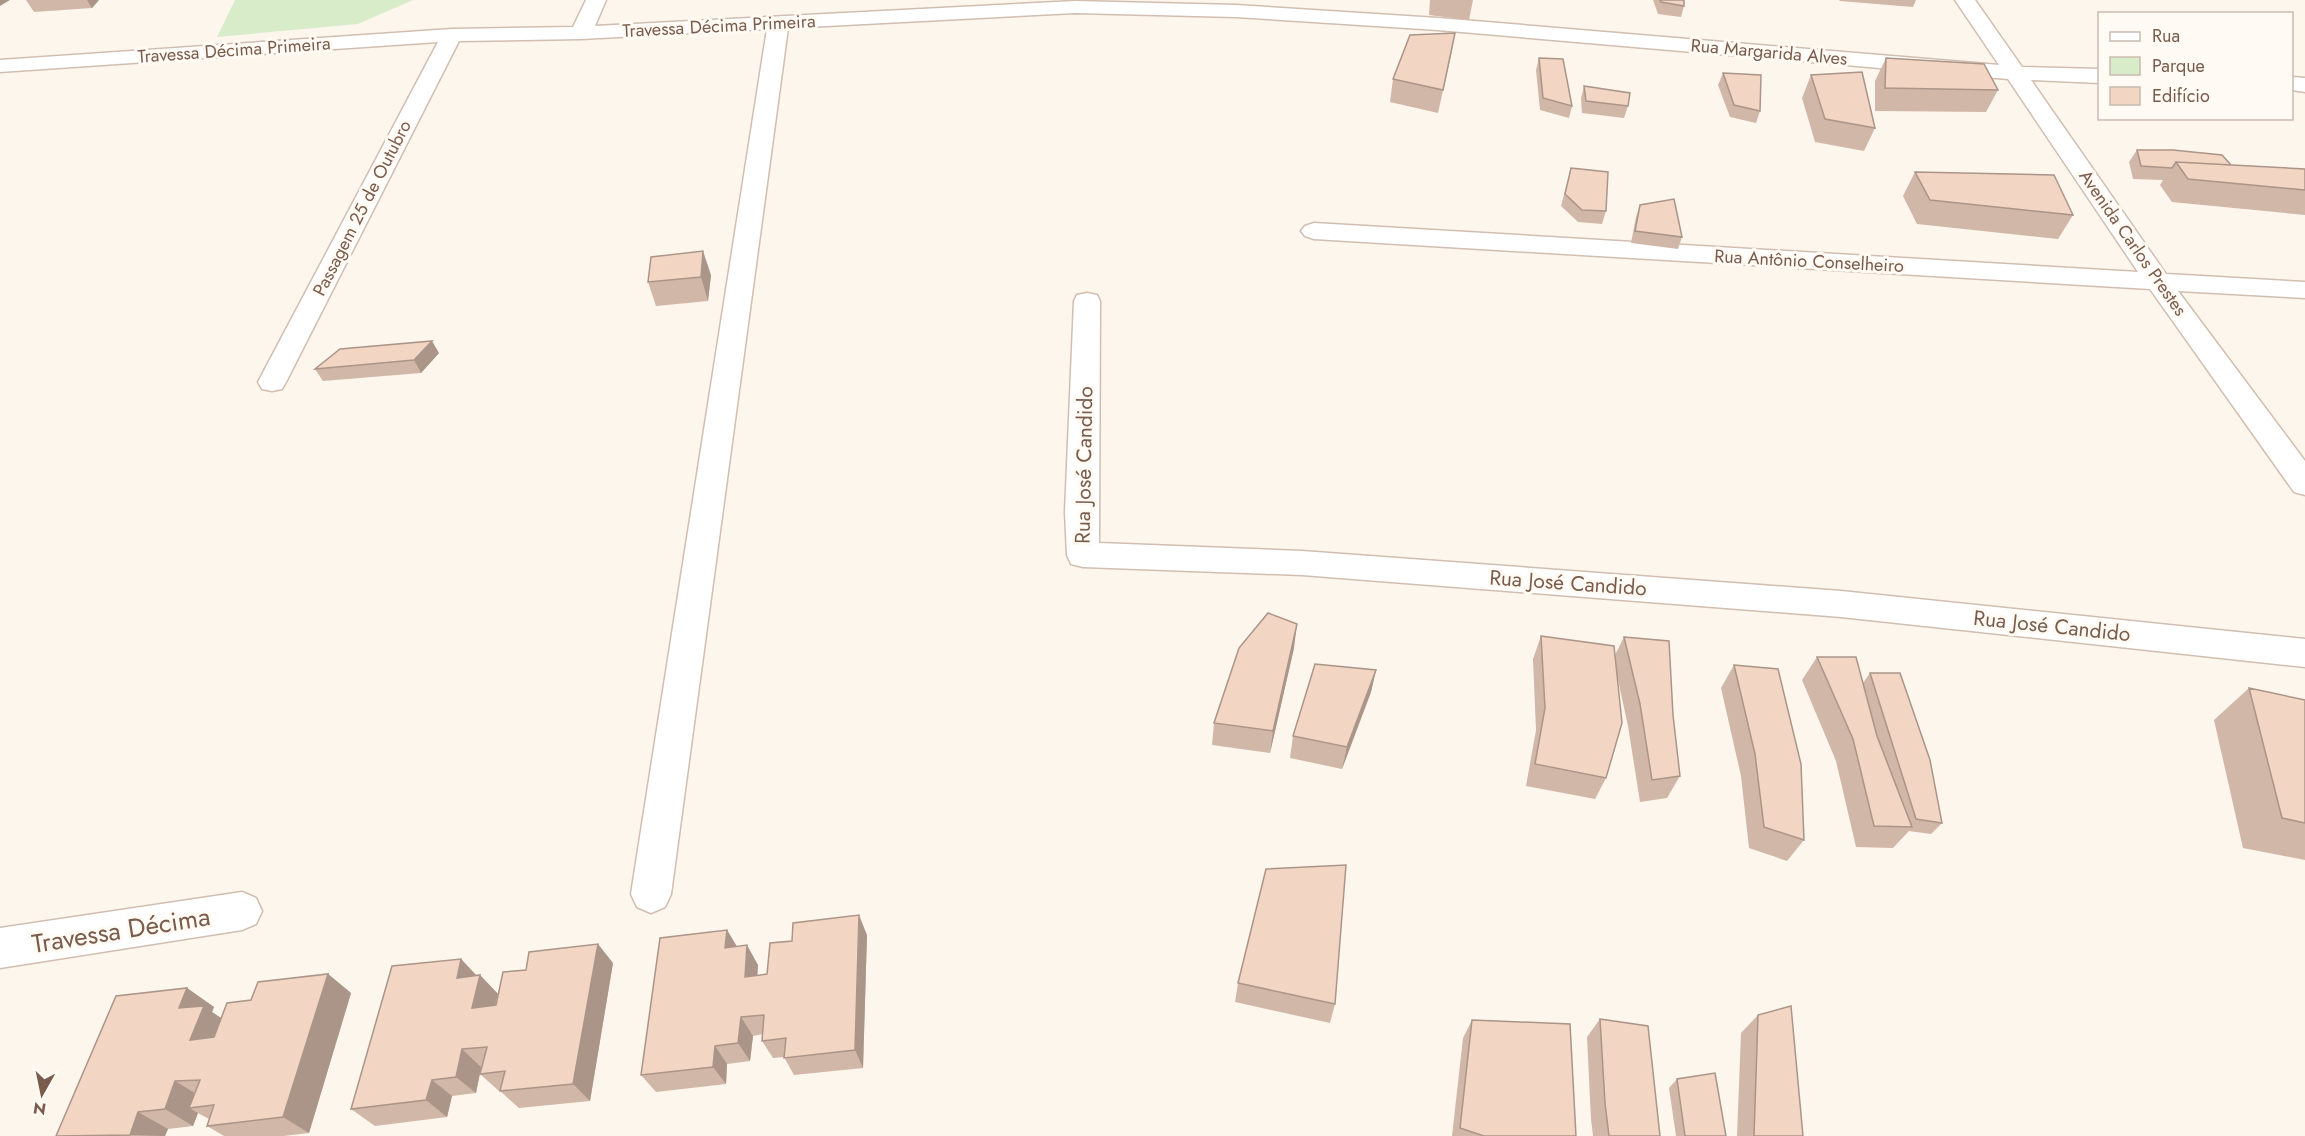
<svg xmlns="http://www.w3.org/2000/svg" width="2305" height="1136" viewBox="0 0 2305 1136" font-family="Jost,sans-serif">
<rect width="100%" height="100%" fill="#fdf6ec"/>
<!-- green -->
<path fill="#d8ecc9" d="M235,0H413L358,24L217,37Z"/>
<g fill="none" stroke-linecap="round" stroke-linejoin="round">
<!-- minor casing -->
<g stroke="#d1beb0" stroke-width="3">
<path id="minor" d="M586,0H606L595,26L1075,1L1236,5L1438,18L1999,65L1955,0H1975L2022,67L2100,69V83L2031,80L2166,274L2305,282V298L2178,291L2305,461V495L2294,492L2150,289L1314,239L1305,236L1301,231L1305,226L1314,223L2138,272L2008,79L1438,30L1236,17L1075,13L788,28L671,894L665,907L651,913L637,907L631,894L767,29L581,39L459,41L286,382L282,389L272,391L262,389L258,382L438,42L0,72V60L452,29L573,27Z
M2292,77L2305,78V92L2292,90Z
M1087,293L1097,295L1100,301L1099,543L1302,551L1841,591L2305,639V667L1841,617L1302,575L1083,567L1071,564L1067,555L1065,512L1074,301L1077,295Z
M242,892L256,898L262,911L256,924L242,930L0,968V928Z"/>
</g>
<!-- minor -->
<use href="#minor" fill="#fff" fill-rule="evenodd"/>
</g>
<!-- wall -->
<path fill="#d1b7a8" d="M26,0H99L92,8L34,12Z
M1430,0H1473L1469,20L1429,15Z
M1653,0H1684V6L1681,17L1658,14Z
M1839,0H1916L1913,7L1840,1Z
M1455,33L1438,113L1390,102L1393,79Z
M1539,58L1572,106L1569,118L1540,110L1536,70Z
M1886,58L1998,90L1986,112L1875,111V81Z
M1723,73L1760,111L1756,123L1730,117L1718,85Z
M1811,75L1875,128L1864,151L1815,142L1802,98Z
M1584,86L1628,106L1624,118L1582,113L1581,98Z
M2137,150L2231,165L2305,169V215L2172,202L2160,185L2163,180L2133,179L2129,162Z
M1571,168L1606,211L1602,224L1578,222L1561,206Z
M1915,172L2073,215L2058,239L1917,224L1903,196Z
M1640,205L1682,237L1678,249L1631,243L1636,217Z
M711,275L708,301L656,306L648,282Z
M439,353L421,373L323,381L315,369Z
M1541,636L1615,655L1624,637L1673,715L1680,776L1667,798L1640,802L1628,726L1618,680L1606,778L1595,799L1526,786L1536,730L1533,659Z
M1294,648L1270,753L1212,745L1214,723Z
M1817,657L1863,683L1870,673L1942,823L1931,834L1909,831L1893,848L1856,847L1836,761L1802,680Z
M1734,665L1804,840L1787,861L1749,848L1741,776L1721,688Z
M1376,670L1371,692L1342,769L1290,758L1293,736Z
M2249,688L2305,700V860L2243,848L2214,720Z
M727,930L737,947L758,965L757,976L767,974L867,935L863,1068L794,1075L784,1057L773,1058L762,1041L763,1034L753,1036L750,1061L727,1064L726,1084L656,1092L641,1075Z
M461,959L476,976L480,975L498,994L495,1005L613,963L590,1101L519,1108L500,1091L501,1090L499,1091L480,1074L476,1093L452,1096L447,1117L375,1126L351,1109Z
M328,974L351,993L309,1133L284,1136H224L207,1126L209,1119L198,1113L193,1126L168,1129L165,1136H56L187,988L214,1007L212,1012L221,1018L251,1000Z
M1238,983L1335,1004L1330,1023L1235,1002Z
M1758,1015L1803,1136H1737L1741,1033Z
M1600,1019L1658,1122L1660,1136H1593L1591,1119L1587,1037Z
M1472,1020L1576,1136H1452L1463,1038Z
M1677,1079L1726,1136H1676L1669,1088Z"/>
<!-- shaded-wall -->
<path fill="#aa9588" d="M0,0H10L0,6Z
M87,0H99L92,8Z
M1455,33L1451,55L1438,113L1443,90Z
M703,251L711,275L708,301L701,277Z
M432,341L439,353L421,373L414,360Z
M1297,624L1294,648L1270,753L1273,731Z
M1376,670L1371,692L1342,769L1347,747Z
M859,915L867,935L863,1068L855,1050Z
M727,930L739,950L725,948Z
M598,944L613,963L590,1101L573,1084Z
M747,945L758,965L756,996L745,977Z
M461,959L479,978L480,975L498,994L490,1026L472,1008L457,978Z
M328,974L351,993L309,1133L283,1117Z
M187,988L214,1007L212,1012L230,1024L217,1057L190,1040L179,1008Z
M741,1017L753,1036L750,1061L738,1043Z
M715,1046L727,1064L726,1084L713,1067Z
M462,1049L481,1067L476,1093L456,1077Z
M432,1080L452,1096L447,1117L426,1100Z
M175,1081L203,1098L189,1108L198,1113L193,1126L165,1109Z
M138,1112L168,1129L165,1136L130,1135Z"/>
<!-- building -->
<path fill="#f3d5c3" stroke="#aa9588" stroke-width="1.5" d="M1660,0H1684V6L1661,2Z
M1455,33L1443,90L1393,79L1410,35Z
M1539,58L1563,59L1572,106L1543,98Z
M1886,58L1984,64L1998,90L1885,88Z
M1862,72L1875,128L1825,119L1811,75Z
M1723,73L1761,75L1760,111L1734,105Z
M1584,86L1630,93L1628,106L1586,101Z
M2137,150H2173L2222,155L2231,165L2176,162L2172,168L2141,166Z
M2176,162L2305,169V190L2188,179Z
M1571,168L1608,172L1606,211L1582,210L1565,194Z
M1915,172L2054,175L2073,215L1930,200Z
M1674,199L1682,237L1635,231L1640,205Z
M703,251L701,277L648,282L651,257Z
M432,341L414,360L315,369L340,349Z
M1268,613L1297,624L1273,731L1214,723L1239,648Z
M1541,636L1614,646L1622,723L1606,778L1535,764L1545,708Z
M1624,637L1669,641L1673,715L1680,776L1652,780L1640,704Z
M1817,657H1856L1877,736L1912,827L1874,826L1853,739Z
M1315,664L1376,670L1347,747L1293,736Z
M1734,665L1778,669L1801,764L1804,840L1764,827L1755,754Z
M1870,673H1900L1930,760L1942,823L1916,819Z
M2249,688L2305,700V823L2282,818Z
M1346,865L1335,1004L1238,983L1266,869Z
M859,915L855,1050L784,1058L786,1038L762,1041L764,1015L741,1017L738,1043L715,1046L713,1067L641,1075L660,938L727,930L725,948L747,945L745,977L767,974L770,943L792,941L793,923Z
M598,944L573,1084L500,1091L505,1071L480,1074L487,1047L462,1049L456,1077L432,1080L426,1100L351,1109L392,966L461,959L457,978L480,975L472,1008L496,1005L503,972L526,970L529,952Z
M328,974L283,1117L207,1126L214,1105L189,1108L200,1080L175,1081L165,1109L138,1112L130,1135L56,1136L116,996L187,988L179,1008L204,1006L190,1040L214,1037L227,1003L251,1000L258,982Z
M1791,1006L1803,1136H1754L1758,1015Z
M1600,1019L1648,1026L1660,1136H1609L1605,1103Z
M1472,1020L1570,1024L1576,1136H1484L1460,1128Z
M1715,1073L1726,1136H1685L1677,1079Z"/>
<g text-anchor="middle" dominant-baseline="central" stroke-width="6" stroke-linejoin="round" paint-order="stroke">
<!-- far-street labels -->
<g font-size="18" fill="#7a5c4d" stroke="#fffaf3">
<text transform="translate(719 26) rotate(-3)">Travessa Décima Primeira</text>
<text transform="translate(234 50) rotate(-4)">Travessa Décima Primeira</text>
<text transform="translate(1769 52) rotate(5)">Rua Margarida Alves</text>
<text transform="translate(362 208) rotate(-63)">Passagem 25 de Outubro</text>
<text transform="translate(2133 243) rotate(55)">Avenida Carlos Prestes</text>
<text transform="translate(1809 261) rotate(3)">Rua Antônio Conselheiro</text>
</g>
<!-- street labels -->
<g font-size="21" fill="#7a5c4d" stroke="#fffaf3">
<text transform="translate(1084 465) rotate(-89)">Rua José Candido</text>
<text transform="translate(1568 583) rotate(4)">Rua José Candido</text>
<text transform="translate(2052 626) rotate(6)">Rua José Candido</text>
</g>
<!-- near-street labels -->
<g font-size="26" fill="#7a5c4d" stroke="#fffaf3">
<text transform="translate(121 930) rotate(-9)">Travessa Décima</text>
</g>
</g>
<!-- legend -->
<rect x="2098" y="12" width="195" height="108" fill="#fffaf3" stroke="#cabbb1" stroke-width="1.5"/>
<rect x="2110" y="32" width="30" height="9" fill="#ffffff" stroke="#cabbb1" stroke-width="1.5"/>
<text x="2152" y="42" font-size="18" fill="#7a5c4d">Rua</text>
<rect x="2110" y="57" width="30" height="18" fill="#d8ecc9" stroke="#cabbb1" stroke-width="1.5"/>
<text x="2152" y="72" font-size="18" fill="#7a5c4d">Parque</text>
<rect x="2110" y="87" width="30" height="18" fill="#f3d5c3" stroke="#cabbb1" stroke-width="1.5"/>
<text x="2152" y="102" font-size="18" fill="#7a5c4d">Edifício</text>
<!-- north arrow -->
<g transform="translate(42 1094) rotate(189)" stroke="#fffaf3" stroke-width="4.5" paint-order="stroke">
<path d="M0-4.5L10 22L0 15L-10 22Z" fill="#7a5c4d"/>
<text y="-9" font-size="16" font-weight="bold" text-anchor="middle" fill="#7a5c4d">N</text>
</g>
</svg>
